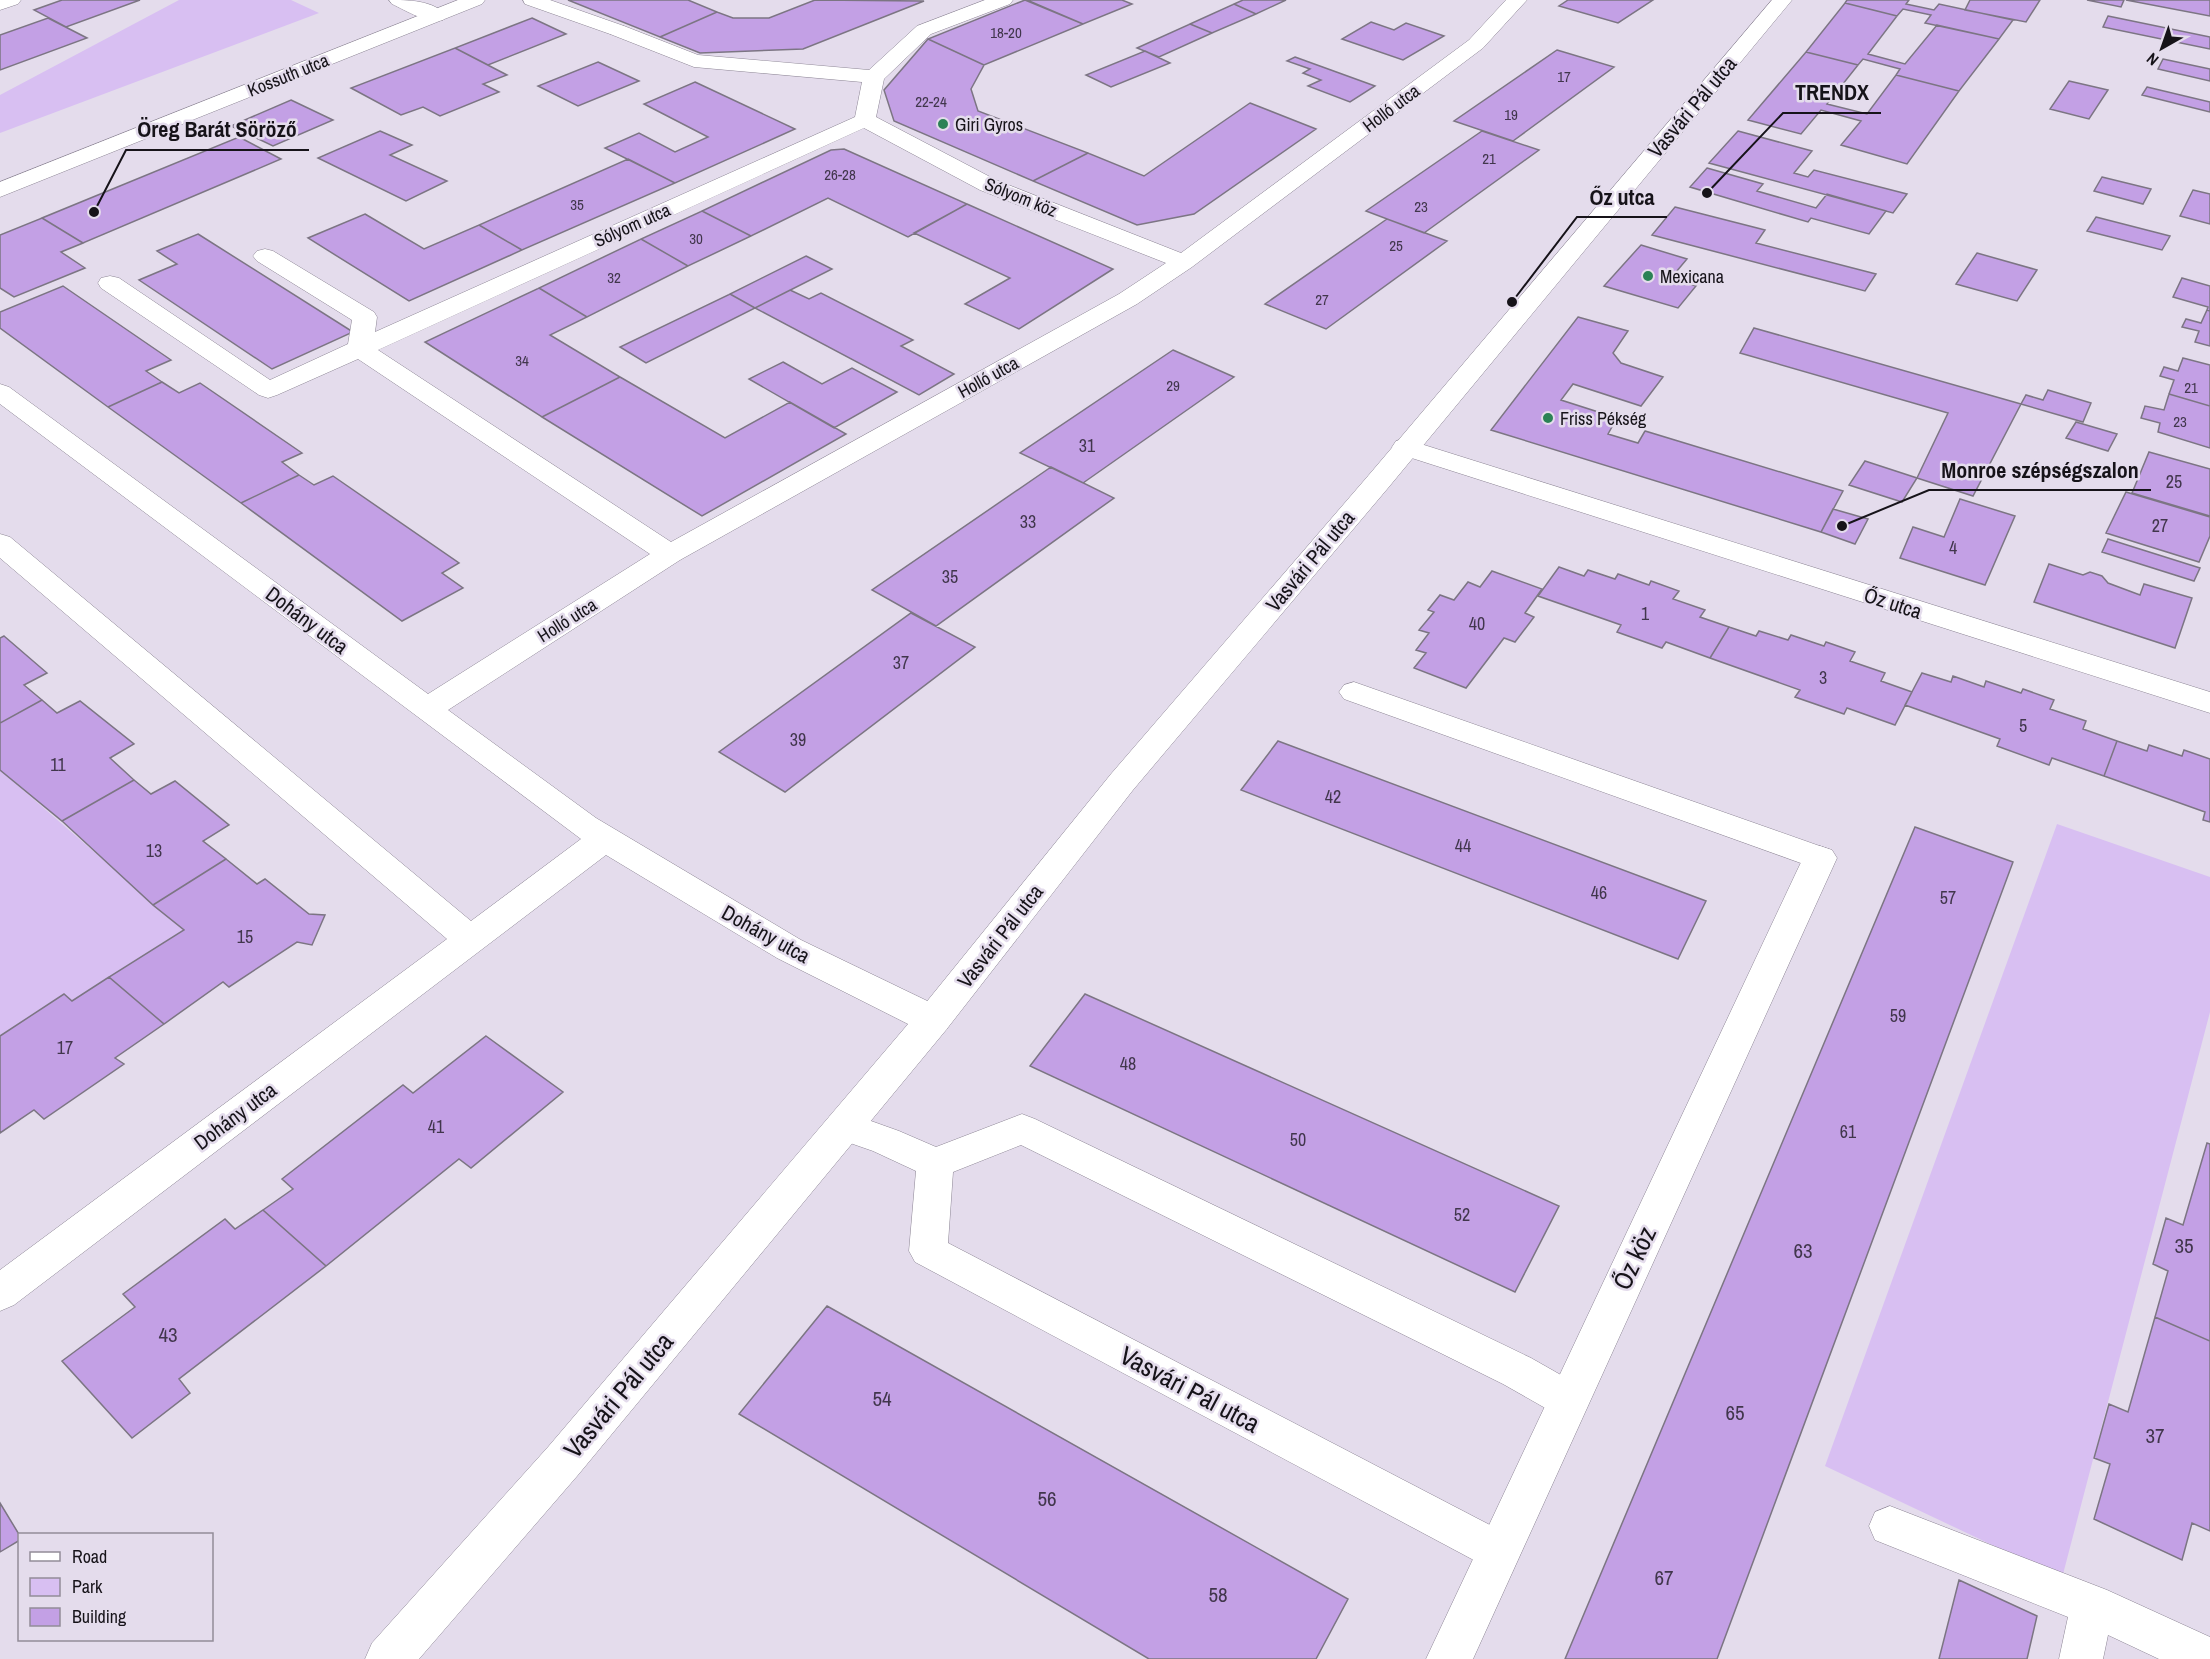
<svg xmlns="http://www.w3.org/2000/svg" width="2210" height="1659" viewBox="0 0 2210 1659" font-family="'Archivo Narrow',sans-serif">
<rect width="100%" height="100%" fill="#e4dcec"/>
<!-- green -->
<path fill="#d8bff2" d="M179,0H291L319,13L0,133V95Z
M0,770L184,930L72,1001L64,994L0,1036Z
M2057,824L2210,877V1012L2062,1578L1825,1466Z"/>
<!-- building -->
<path fill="#c3a0e5" stroke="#7c7583" stroke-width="1.5" d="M62,0H140L66,27L34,10Z
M568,0H688L717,12L660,37Z
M815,0L924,1L803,49L700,53L660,37L717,12L733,18H769Z
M1025,0L1083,24L984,65L928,39Z
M1027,0H1122L1132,4L1083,24Z
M1243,0H1286L1256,14L1234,4Z
M1568,0H1653L1618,23L1559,6Z
M1847,0H1909L1906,4L1934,10L1939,4L2013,20L1999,39L1925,23L1931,15L1903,9L1897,16L1845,3Z
M1970,0H2040L2026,22L1965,10Z
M2087,0H2124L2121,7Z
M2126,0H2210V16Z
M1845,3L1897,16L1868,54L1905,64L1937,25L1999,39L1959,91L1896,75L1900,69L1863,59L1858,65L1806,52Z
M1234,4L1256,14L1212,33L1190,24Z
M2108,16L2210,37V49L2103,27Z
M48,18L87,38L0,70V35Z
M532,18L566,34L488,65L455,48Z
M1371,22L1394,30L1406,23L1444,36L1403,60L1342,39Z
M1190,24L1212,33L1159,57L1137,48Z
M928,39L984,65L971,89L978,111L1088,153L1033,181L894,121L884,90Z
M455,48L507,75L483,84L499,92L440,116L423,107L401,115L351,88Z
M1557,50L1614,67L1513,141L1454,121Z
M1145,51L1170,63L1111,87L1086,75Z
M1806,52L1858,65L1827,104L1867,114L1896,75L1959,91L1907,164L1841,145L1861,121L1821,110L1801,134L1748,120Z
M1295,57L1375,86L1350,102L1308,86L1321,80L1303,73L1310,69L1287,61Z
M2163,59L2210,69V81L2158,69Z
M598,62L639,81L578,106L538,86Z
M2069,81L2108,90L2089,119L2050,109Z
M695,82L795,129L675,183L605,148L639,133L675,152L708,137L644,104Z
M2147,87L2210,102V112L2142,95Z
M291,100L333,120L273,146L231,126Z
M1250,103L1316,129L1194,214L1137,225L1033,181L1088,153L1144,176Z
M380,131L412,145L390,155L447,181L406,201L318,158Z
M1482,131L1539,150L1424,233L1366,211Z
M1738,131L1812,151L1794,173L1808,177L1814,170L1907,194L1893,213L1709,163Z
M239,137L281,159L83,243L42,218Z
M844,149L967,204L908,237L828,198L751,236L702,211L831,150Z
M628,159L675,183L522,250L479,225Z
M1707,168L1763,184L1757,191L1816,208L1827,194L1886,211L1869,234L1811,218L1808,222L1690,187Z
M2102,177L2151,189L2143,204L2094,191Z
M2193,190L2210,194V224L2180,216Z
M967,204L1113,269L1019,329L965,304L1010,278L914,233Z
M1675,207L1765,230L1756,243L1876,274L1865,291L1652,235Z
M702,211L751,236L688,266L641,239Z
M365,214L424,249L479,225L522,250L409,301L308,238Z
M2096,217L2170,236L2162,250L2087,231Z
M42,218L83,243L61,252L85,268L14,297L0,288V235Z
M1387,219L1447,241L1326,329L1265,304Z
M198,234L353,332L272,369L139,280L177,264L157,251Z
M641,239L688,266L587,317L539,288Z
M1641,245L1687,259L1671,278L1696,286L1678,308L1604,286Z
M1977,253L2037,270L2017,301L1956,284Z
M806,256L832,269L755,308L730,294Z
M2182,278L2210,286V311L2207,310L2208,307L2173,297Z
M63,286L171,360L146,371L162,382L108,407L0,328V312Z
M539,288L587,317L550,335L620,377L542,417L425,342Z
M790,290L809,299L821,293L913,340L901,346L954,374L919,395L755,308Z
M730,294L755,308L646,363L620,347Z
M2207,310L2210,311V346L2195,342L2199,331L2182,327L2186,319L2201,323Z
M1578,317L1628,331L1613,353L1621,363L1663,377L1641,406L1573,384L1561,400L1617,418L1608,434L1638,443L1645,431L1843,491L1821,532L1491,430Z
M1754,328L2021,404L1973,496L1917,478L1948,413L1740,353Z
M1173,350L1234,377L1083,483L1020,453Z
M2183,358L2210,365V406L2169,394L2174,380L2160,376L2164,367L2178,371Z
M783,362L822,384L852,368L897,392L834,428L749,379Z
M620,377L725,438L790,402L846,434L702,516L542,417Z
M162,382L179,393L200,383L302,453L282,462L299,475L241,503L108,407Z
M2048,390L2091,403L2083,422L2021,404L2026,395L2043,400Z
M2169,394L2210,406V448L2158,432L2160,423L2141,418L2145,406L2164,410Z
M2076,422L2117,434L2108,451L2066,438Z
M2149,452L2210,469V516L2132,493Z
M1865,461L1917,478L1902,502L1849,485Z
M1051,467L1114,498L936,626L872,590Z
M299,475L314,485L333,476L459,563L442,573L463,588L402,621L241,503Z
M2126,492L2210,517V536L2199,562L2106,533Z
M1960,499L2015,516L1985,585L1900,558L1913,527L1944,537Z
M1833,509L1868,519L1855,544L1821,532Z
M2108,539L2200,568L2194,581L2102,552Z
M2049,564L2083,575L2090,572L2102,576L2108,583L2140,595L2144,584L2192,598L2175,648L2034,602Z
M1559,567L1584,576L1588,570L1615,579L1618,574L1649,585L1651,581L1679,591L1673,599L1705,610L1700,617L1729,627L1710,658L1666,642L1662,648L1617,632L1621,625L1538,596Z
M1492,571L1542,589L1525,613L1534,617L1515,642L1504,638L1466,688L1414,668L1426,653L1416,650L1429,633L1419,630L1434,612L1428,610L1440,595L1454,600L1468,582L1480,587Z
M911,613L975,647L785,792L719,752Z
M1729,627L1756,636L1759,631L1788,640L1791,635L1824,646L1826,642L1855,652L1850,661L1885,673L1881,681L1912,692L1895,725L1847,708L1844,714L1795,697L1800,690L1710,658Z
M4,636L47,673L24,685L42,700L0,723V638Z
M1922,673L1951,682L1953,676L1984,687L1986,681L2021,693L2023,689L2054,700L2050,709L2086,721L2083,729L2117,741L2104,776L2052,758L2049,765L1997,746L2000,739L1905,705Z
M42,700L57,713L80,701L134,744L110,758L134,780L62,821L0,770V723Z
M1278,741L1706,901L1678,959L1241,790Z
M2117,741L2147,751L2149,745L2182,756L2184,750L2210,759V822L2203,820L2205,812L2104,776Z
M134,780L151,794L175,781L229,825L203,841L226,859L153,905L62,821Z
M1915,827L2013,862L1717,1659H1565Z
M226,859L257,884L265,879L309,914L325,915L312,945L297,942L229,987L223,982L164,1024L109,977L184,930L153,905Z
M109,977L164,1024L115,1058L124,1064L44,1119L34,1110L0,1133V1036L64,994L72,1001Z
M1085,994L1559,1206L1515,1292L1030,1066Z
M486,1036L563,1092L471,1168L459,1159L326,1266L263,1210L293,1189L282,1179L403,1085L413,1093Z
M2207,1143L2210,1144V1341L2155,1317L2168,1271L2153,1264L2166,1218L2183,1225Z
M263,1210L326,1266L179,1379L190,1393L132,1438L62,1361L135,1307L123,1294L225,1219L235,1229Z
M827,1306L1348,1599L1316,1659H1149L739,1414Z
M2155,1317L2210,1341V1531L2192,1523L2182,1560L2094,1519L2110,1464L2094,1458L2109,1404L2128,1412Z
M0,1503L20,1536V1540L0,1552Z
M1959,1580L2037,1616L2027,1659H1939Z"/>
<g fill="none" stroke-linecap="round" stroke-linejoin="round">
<!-- service casing -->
<g stroke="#8c8594" stroke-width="1">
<path id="service" d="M523,0H550L624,26L627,30L624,34H610L525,4Z
M1354,682L1831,850L1836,858L1831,866L1820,869L1809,866L1344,699L1339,692L1344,685Z
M843,1111L899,1131L936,1147L1022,1114L1035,1119L1531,1358L1582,1387L1588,1400L1582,1413L1568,1418L1554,1413L1503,1384L1021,1145L953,1172L948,1243L1513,1537L1519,1551L1513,1565L1498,1571L1483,1565L915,1262L909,1251L916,1171L873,1151L830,1136L825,1126L830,1116Z
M1890,1506L2107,1590L2210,1637V1659H2159L2108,1635L2103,1659H2059L2068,1617L1875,1540L1869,1526L1875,1512Z"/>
</g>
<!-- minor casing -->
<g stroke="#8c8594" stroke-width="1">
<path id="minor" d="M0,0H21L18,4L0,10Z
M389,0C407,0 435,0 446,16L443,20C427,24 407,11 392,4Z
M985,0H1013L1010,4L931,34L884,79L876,117L996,180L1181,253L1469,40L1506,0H1527L1483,48L1192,267L1137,304L680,560L448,710L596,818L801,940L946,1010L951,1020L946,1030L933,1034L920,1030L777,958L606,855L14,1305L0,1311V1270L447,939L0,558V534L10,537L471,921L581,839L0,404V384L9,387L428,694L650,554L358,359L277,395L268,398L259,395L101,288L98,283L101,278L110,276L119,278L270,380L348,344L352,320L257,261L253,256L257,251L265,249L273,251L374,312L377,317L375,332L855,117L862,82L694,67L610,34L607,30L610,26H624L698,55L869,70L917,26ZM864,128L980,190L1166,263L1119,294L671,542L378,350Z
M1405,439L2210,692V713L1396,453L1392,447L1396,441Z
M1820,846L1832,850L1837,858L1473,1659H1426L1803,858L1808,850Z"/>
</g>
<!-- tertiary casing -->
<g stroke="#8c8594" stroke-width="1">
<path id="tertiary" d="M458,0H485L482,4L0,197V182Z
M1772,0H1792L1388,488L1133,790L946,1030L578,1475L419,1659H365L372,1643L548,1447L920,1010L1111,774L1368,476Z"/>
</g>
<!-- service -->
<use href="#service" fill="#fff" fill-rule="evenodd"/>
<!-- minor -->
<use href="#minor" fill="#fff" fill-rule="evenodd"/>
<!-- tertiary -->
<use href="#tertiary" fill="#fff" fill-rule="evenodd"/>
</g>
<!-- markers -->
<g fill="#2b8256" stroke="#e4dcec" stroke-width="2">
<circle cx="943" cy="124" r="6"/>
<circle cx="1648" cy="276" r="6"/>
<circle cx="1548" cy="418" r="6"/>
</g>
<g text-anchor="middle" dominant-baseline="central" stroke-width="5" stroke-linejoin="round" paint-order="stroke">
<!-- far-number labels -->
<g font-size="15" fill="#41364c">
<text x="1006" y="32">18-20</text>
<text x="1564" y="76">17</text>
<text x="931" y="101">22-24</text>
<text x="1511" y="114">19</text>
<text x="1489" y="158">21</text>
<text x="840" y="174">26-28</text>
<text x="577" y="204">35</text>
<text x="1421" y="206">23</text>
<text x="696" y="238">30</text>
<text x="1396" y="245">25</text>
<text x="614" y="277">32</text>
<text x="1322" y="299">27</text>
<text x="522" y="360">34</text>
<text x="1173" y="385">29</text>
<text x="2191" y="387">21</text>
<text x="2180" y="421">23</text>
</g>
<!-- far-street labels -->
<g font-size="18" fill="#161319" stroke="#e4dcec">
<text transform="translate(288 75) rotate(-22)">Kossuth utca</text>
<text transform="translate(1391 108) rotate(-37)">Holló utca</text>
<text transform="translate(1021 197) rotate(22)">Sólyom köz</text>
<text transform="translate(632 225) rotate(-24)">Sólyom utca</text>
<text transform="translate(988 377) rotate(-29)">Holló utca</text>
<text transform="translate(567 620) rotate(-32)">Holló utca</text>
</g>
<!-- far-poi labels -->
<g font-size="18" fill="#161319" stroke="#e4dcec" text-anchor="start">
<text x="955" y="124">Giri Gyros</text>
<text x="1660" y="276">Mexicana</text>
<text x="1560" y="418">Friss Pékség</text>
</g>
<!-- number labels -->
<g font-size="18" fill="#41364c">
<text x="1087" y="445">31</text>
<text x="2174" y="481">25</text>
<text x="1028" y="521">33</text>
<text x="2160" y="525">27</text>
<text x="1953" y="547">4</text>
<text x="950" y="576">35</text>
<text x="1645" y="613">1</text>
<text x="1477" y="623">40</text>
<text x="901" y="662">37</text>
<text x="1823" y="677">3</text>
<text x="2023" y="725">5</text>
<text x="798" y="739">39</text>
<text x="58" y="764">11</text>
<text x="1333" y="796">42</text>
<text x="1463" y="845">44</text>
<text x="154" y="850">13</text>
<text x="1599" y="892">46</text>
<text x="1948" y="897">57</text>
<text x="245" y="936">15</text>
<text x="1898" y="1015">59</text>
<text x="65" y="1047">17</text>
<text x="1128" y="1063">48</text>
<text x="436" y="1126">41</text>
<text x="1848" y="1131">61</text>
<text x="1298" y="1139">50</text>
<text x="1462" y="1214">52</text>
</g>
<!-- street labels -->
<g font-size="21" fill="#161319" stroke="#e4dcec">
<text transform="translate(1692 107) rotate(-50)">Vasvári Pál utca</text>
<text transform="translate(1310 561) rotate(-50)">Vasvári Pál utca</text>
<text transform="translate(1893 603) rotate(18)">Őz utca</text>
<text transform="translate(307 620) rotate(37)">Dohány utca</text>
<text transform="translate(766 934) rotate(29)">Dohány utca</text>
<text transform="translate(1000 936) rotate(-52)">Vasvári Pál utca</text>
<text transform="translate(235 1116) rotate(-37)">Dohány utca</text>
</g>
<!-- near-number labels -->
<g font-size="21" fill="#41364c">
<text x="2184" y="1245">35</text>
<text x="1803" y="1250">63</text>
<text x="168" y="1334">43</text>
<text x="882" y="1398">54</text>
<text x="1735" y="1412">65</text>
<text x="2155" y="1435">37</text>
<text x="1047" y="1498">56</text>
<text x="1664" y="1577">67</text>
<text x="1218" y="1594">58</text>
</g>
<!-- near-street labels -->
<g font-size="26" fill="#161319" stroke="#e4dcec">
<text transform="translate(1634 1258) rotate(-65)">Őz köz</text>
<text transform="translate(1190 1389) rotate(28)">Vasvári Pál utca</text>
<text transform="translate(618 1395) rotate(-50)">Vasvári Pál utca</text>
</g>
</g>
<!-- callouts -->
<path fill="none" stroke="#161319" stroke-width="2" d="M1707 193L1783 113H1881M94 212L126 150H309M1512 302L1577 217H1667M1842 526L1929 490H2151"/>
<g fill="#161319" stroke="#e4dcec" stroke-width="2">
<circle cx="1707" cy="193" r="6"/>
<circle cx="94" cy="212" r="6"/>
<circle cx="1512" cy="302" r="6"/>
<circle cx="1842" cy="526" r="6"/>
</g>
<g font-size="22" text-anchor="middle" font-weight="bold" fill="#161319" stroke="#e4dcec" stroke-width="5" stroke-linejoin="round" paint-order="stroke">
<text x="1832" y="100">TRENDX</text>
<text x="217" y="137">Öreg Barát Söröző</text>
<text x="1622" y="205">Őz utca</text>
<text x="2040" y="478">Monroe szépségszalon</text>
</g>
<!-- legend -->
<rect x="18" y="1533" width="195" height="108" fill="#e4dcec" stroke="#928c98" stroke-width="1.5"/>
<rect x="30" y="1552" width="30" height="9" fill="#ffffff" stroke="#928c98" stroke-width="1.5"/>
<text x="72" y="1563" font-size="18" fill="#161319">Road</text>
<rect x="30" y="1578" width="30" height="18" fill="#d8bff2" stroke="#928c98" stroke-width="1.5"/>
<text x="72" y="1593" font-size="18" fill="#161319">Park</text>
<rect x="30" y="1608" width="30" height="18" fill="#c3a0e5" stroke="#928c98" stroke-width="1.5"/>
<text x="72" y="1623" font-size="18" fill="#161319">Building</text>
<!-- north arrow -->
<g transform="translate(2162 48) rotate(220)" stroke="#e4dcec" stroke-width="4.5" paint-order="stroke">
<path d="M0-4.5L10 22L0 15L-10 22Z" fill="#161319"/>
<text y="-9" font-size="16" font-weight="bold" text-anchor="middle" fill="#161319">N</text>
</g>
</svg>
